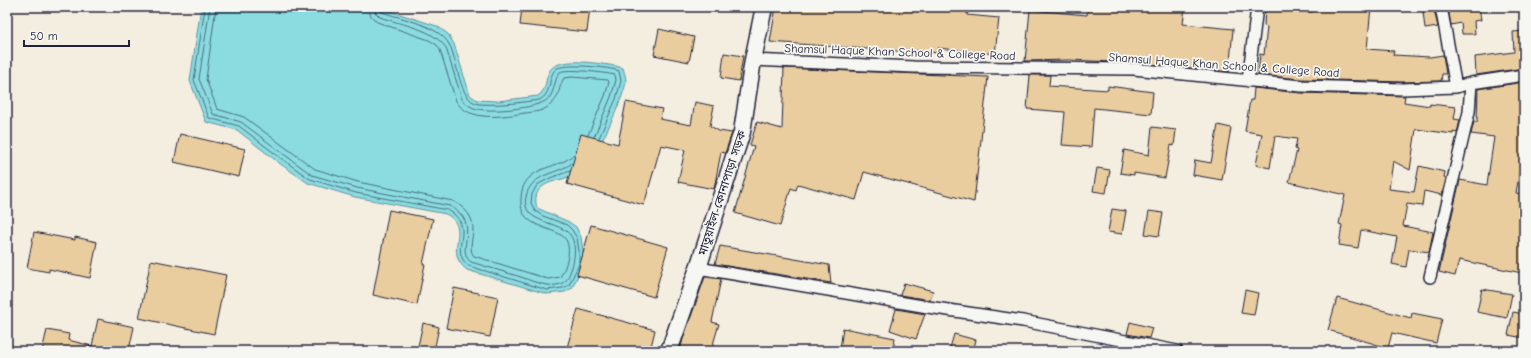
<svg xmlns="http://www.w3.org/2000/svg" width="1531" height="358" viewBox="0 0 1531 358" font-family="'Comic Neue','Noto Sans Bengali',sans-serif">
<rect width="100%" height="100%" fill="#f4eee1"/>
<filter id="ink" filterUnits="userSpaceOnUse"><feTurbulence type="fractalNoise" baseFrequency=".025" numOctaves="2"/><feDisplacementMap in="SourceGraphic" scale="8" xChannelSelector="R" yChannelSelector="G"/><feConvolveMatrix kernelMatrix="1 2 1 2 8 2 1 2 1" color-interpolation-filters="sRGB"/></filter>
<g filter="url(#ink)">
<!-- water -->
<path fill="#8adce1" stroke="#60929f" d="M201,7H378L437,26L448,34L454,44L470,95L477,100L498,101L538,96C548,88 544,82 549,72C556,55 601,64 616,66L623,68C624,72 626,77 626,81C625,95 599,151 589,162C584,166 577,171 572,175C562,181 549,180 541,188C535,193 535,201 537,208L569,222L576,227L581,237L583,251V265L572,288L565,292L547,294L467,270C442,251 473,229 446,214L355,197L308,183L279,163L237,130L206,122L190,81Z"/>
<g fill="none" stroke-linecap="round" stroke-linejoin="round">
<!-- shore -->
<path stroke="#4c6c7d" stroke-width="1" d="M205,7L194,80L209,118L239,126L282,159L310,179L356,193L448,210C478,227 447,250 469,266L547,290L563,288L569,285L579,264V251L577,238L572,230L567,225L543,216L535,211L531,203L532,194L537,185L550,178L570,171
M210,7L199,79L213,114L241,122L285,155L312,175L357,188L450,206C483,224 454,249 471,262C488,267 504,272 521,277C529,280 539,284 547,285C554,286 563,285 567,279C574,267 580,240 566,231C550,220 518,221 527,193C534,173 558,174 572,163
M216,7L206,79L217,109L244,117L315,169L358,182L453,201C489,221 463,244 474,256L548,279L560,277C566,268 575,243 561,235C546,226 519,225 521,200C521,192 523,184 529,178C538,169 551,167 562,162C566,161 571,157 574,154
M368,7L371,16L377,22L429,40L437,45L440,50L456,101C469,123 505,116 525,113C532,112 540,112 546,108C561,99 557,90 564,78L572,77L608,80L609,82L605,96L588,135
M374,7L376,13L380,17C401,25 433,28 446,48L462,99C464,103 469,106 474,108C487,113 537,109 548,99C555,93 555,75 560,72C567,68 606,73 615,75L616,80L611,97L594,137
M380,7L382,12C402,19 438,25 449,44C458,59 458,101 479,104C495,105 508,104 524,102C529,101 535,101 539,100C553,94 547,77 556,69C563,63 610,67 619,71L621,81L616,99L599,138"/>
</g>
<!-- building -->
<path fill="#eacd9e" stroke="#22223b" d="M522,7H590L587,32L520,25Z
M776,7H968L967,15L999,18L995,54L938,48V53L910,50L909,52L770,42Z
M1088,7H1185L1183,24L1233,29L1229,72L1150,64V62L1114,57V62L1069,60L1025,61L1030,10L1087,15Z
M1313,7H1371L1367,49L1394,51L1393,55L1430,57L1443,55L1446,74H1442L1441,81L1402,82L1301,79L1258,75L1260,54L1264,55L1267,27L1264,26L1265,9L1313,12Z
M1453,7H1479L1481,20L1474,21L1475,34H1462L1461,23L1451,25L1448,8Z
M1434,10L1438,27L1425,29L1423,12Z
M659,29L694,37L689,62L654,55Z
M1524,31V68L1476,75L1475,57L1514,52L1513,32Z
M724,53L743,56L739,81L721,78Z
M784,68L988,77L974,202L864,172L856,200L798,184L796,190L791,188L780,226L735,213L754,146L750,145L757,122L782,129Z
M1030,75H1050L1049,86L1108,90V86L1153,92L1151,114L1094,108L1091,147L1062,145L1065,112L1027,109Z
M1524,82V159L1522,158L1516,193L1524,194V264L1522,273L1459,260L1455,276L1439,272L1460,180L1487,185L1494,137L1471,134L1474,122H1477L1478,89Z
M1254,88L1301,93L1405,96L1404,102L1430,106V104L1456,107L1454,119L1460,120L1457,133L1453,132V134L1416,129L1410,170L1393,161L1389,189L1414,192L1419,166L1445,172L1444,177L1446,178L1442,195L1424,191L1422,206L1407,204L1403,226L1433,232L1429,252L1409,249L1406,267L1392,264L1397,237L1361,230L1358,248L1339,245L1342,225L1339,224L1345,195L1289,182L1297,150L1295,149L1297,139L1275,136L1270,168L1256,165L1262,134L1245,131L1250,100H1253Z
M626,102L662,109L660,119L691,125L695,102L714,106L710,126L719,131L732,133L725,153L721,152L714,189L678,182L685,150L661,145L644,205L567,184L581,134L618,144Z
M1218,125L1231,128L1222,180L1193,175L1195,160L1211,163Z
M1152,127L1176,130L1174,146L1171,145L1165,178L1134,173V175L1120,173L1124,150L1149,155Z
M180,134L245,149L239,177L174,162Z
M1097,168L1110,170L1106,193L1093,191Z
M1112,209L1126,211L1122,234L1108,232Z
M389,210L433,219L423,264H425L417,305L373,295Z
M1149,211L1163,213L1159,236L1145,234Z
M591,225L668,247L654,297L577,275Z
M34,232L75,240V237L97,242L90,278L49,269V272L27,268Z
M720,246L829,265L831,283L715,264Z
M151,260L226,275L214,334L139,318Z
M705,277L721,279L712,322L719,324L711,351H680L683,339Z
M904,283L933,291L930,300L900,295Z
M454,288L498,297L490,337L446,328Z
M1482,289L1512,294L1507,318L1477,312Z
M1245,290L1258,293L1254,315L1241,313Z
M1337,298L1411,318L1412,313L1442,319L1436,343L1392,333L1388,348L1328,330Z
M578,309L655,330L650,351H566Z
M896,309L925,314L916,339L890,330Z
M1513,312L1524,314V338L1508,335Z
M98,319L134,327L129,350L117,347L116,351H42L47,330L69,334L68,340L92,346Z
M1130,322L1152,328L1149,338L1127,334Z
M423,323L439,327L434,351H417Z
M843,328L895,338L893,351H855L840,349Z
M954,334L976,340L973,351H962L950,348Z"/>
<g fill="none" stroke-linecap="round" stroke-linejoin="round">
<!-- street casing -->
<g stroke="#22223b" stroke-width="14">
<path id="street" d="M1441,7L1456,87
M753,60L914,67L1134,69L1301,86L1402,89L1456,87L1471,83L1524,75
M1248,81L1257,7
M698,268L928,307L1023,321L1177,351
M1430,277L1469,112L1471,83"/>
</g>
<!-- secondary casing -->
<g stroke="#22223b" stroke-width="19">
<path id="secondary" d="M669,351L698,268L742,132L753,60L764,7"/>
</g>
<!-- street -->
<use href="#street" stroke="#f6f6f2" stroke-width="11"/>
<!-- secondary -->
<use href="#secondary" stroke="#f6f6f2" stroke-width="16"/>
</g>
</g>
<g text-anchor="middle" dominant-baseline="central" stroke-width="3.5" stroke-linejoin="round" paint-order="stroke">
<!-- street labels -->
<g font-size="12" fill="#22223b" stroke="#f6f6f2">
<text transform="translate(900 52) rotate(2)">Shamsul Haque Khan School &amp; College Road</text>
<text transform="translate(1224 65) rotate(4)">Shamsul Haque Khan School &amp; College Road</text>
<text transform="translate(722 193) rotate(-72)">মাতুয়াইল-কোনাপাড়া সড়ক</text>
</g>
</g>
<!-- margin -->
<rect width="1531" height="358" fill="none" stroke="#f6f6f2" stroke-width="24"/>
<rect x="12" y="12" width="1507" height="334" fill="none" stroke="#22223b" stroke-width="1.5" filter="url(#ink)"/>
<!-- scale -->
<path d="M24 40v6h105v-6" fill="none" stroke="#22223b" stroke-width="2"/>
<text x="30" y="40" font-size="12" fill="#22223b" stroke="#f6f6f2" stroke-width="3" paint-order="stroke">50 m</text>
</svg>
